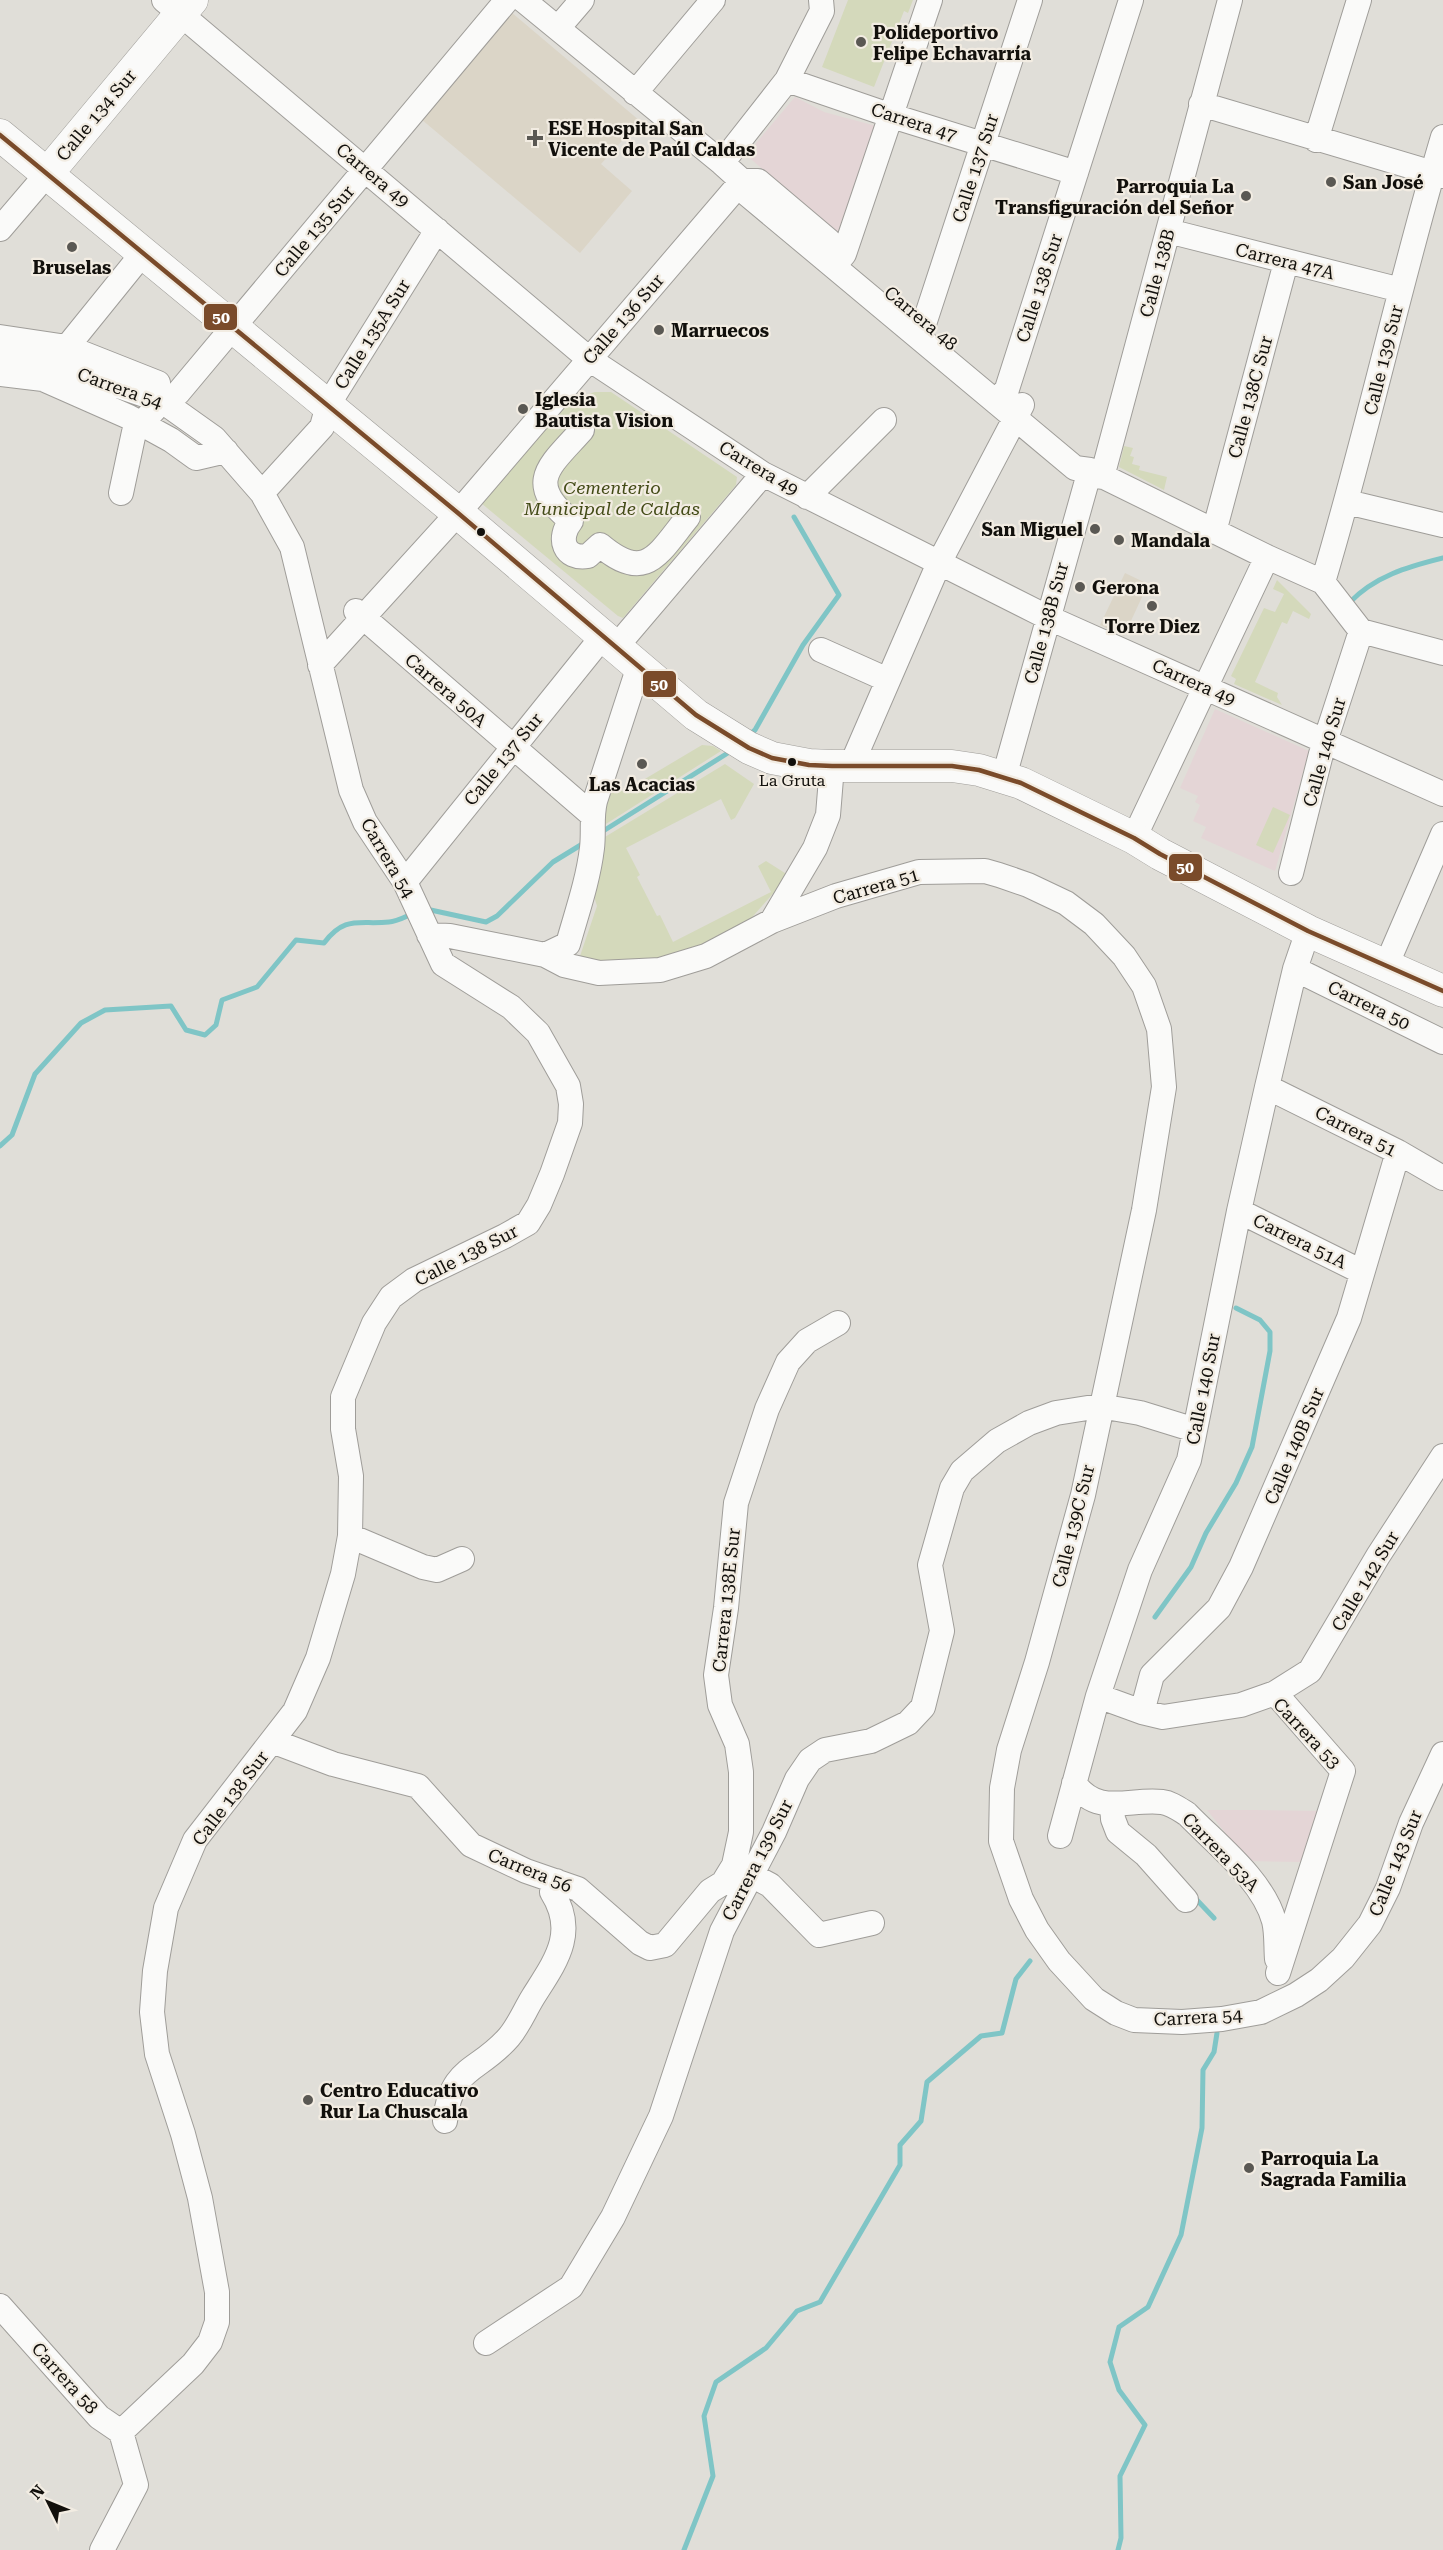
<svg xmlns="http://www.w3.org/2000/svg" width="1443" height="2550" viewBox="0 0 1443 2550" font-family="'Roboto Serif',serif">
<rect width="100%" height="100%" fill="#e0ded8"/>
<!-- education -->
<path fill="#e4d5d6" d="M795,97L824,112L876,126L839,234L746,155Z
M1215,709L1309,751L1275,871L1201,838L1206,827L1193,821L1200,805L1195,802L1198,796L1180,788Z
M1207,1810H1254L1319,1811L1304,1862L1248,1861Z"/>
<!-- medical -->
<path fill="#dbd5c7" d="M511,12L640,121L601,164L632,191L580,253L421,119Z
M1125,573L1148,584L1124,636L1100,625Z"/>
<!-- green -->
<path fill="#d4d9bb" d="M848,0H913L908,13L904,11L874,87L822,67Z
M595,392H611L737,477L736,485L623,618L618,616L481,503L565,405L575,398Z
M1124,446L1133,448L1130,456L1134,457L1132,464L1140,466L1139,470L1167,477L1164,490L1119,467Z
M1277,580L1311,614L1309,619L1293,611L1287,624L1282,622L1255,682L1278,693L1277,697L1282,705L1234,684L1236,679L1231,676L1264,608L1275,612L1284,594L1273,589Z
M702,745L713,746L721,751L598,829L609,784L620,787L623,792Z
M725,764L754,784L735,818L731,820L721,799L626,848L640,875L637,877L657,916L660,915L673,942L771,892L758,866L766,861L788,875L786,879L747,923L679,961H585L580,956L597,906L589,881L595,843Z
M1273,807L1290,815L1273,853L1256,845Z"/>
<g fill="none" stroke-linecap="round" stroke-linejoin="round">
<!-- stream -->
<path stroke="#7fc5c6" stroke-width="5" d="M1349,603C1375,576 1407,567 1443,558
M747,737L755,730L803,645L839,595L794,517
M600,833L731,751
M426,909L486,922L497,916L553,862L584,843
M0,1146L12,1135L35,1074L81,1023L105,1010L171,1006L186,1030L205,1035L216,1025L222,1000L257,987L296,940L324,943C345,915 359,925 389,922C396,922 405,917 412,914
M1155,1617L1191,1567L1206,1533L1236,1483L1252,1447L1270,1351V1332L1260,1320L1236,1308
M1195,1898L1214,1918
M684,2550L713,2476L704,2416L716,2382L766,2348L797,2311L820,2302L900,2165V2145L921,2121L927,2082L981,2036L1002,2033L1016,1979L1030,1961
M1118,2550L1121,2538L1120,2476L1145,2425L1119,2390L1110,2362L1119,2327L1148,2307L1181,2235L1202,2128L1203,2070L1214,2052L1217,2033"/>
<!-- minor casing -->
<g stroke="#9f9d99" stroke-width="26">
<path id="minor" d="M164,0L589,359L763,474L1047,617L1443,794
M523,0L722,163L742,181L747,194L1075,468L1090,470L1267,557L1323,582L1361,631L1443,653
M558,28L582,0
M787,80L892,116L1076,173
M635,93L713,0
M1201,104L1443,176
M1316,140L1359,0
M722,163L787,80L822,11L821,0
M742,181H758L829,241
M0,229L47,174
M1168,231L1401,290
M834,266L844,254L930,0
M914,333L925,321L1030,0
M0,337L67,347L158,383
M0,353L62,367L162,401L214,438L262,493L292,547L351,790L365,822L405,882L443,964L511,1007L538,1033L568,1086L571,1104L570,1123L552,1174L539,1205L528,1223L505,1236L414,1280L391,1297L374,1323L343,1397V1429L351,1476L350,1536L343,1574L318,1658L295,1711L195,1840L166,1908L155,1971L152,2012L157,2054L183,2134L200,2198L217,2292V2322L210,2342L193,2364L121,2432
M63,362L67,347L143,253
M0,374L43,379L129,417L171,440L196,458L226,451
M996,402L1007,389L1131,0
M582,430C550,466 524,482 571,521C557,538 564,560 588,556L600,545C646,584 658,554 688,517
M1102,477L1230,0
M121,493L134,432L162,401L178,393L507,0
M262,493L322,427L328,405L437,230
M807,497L884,420
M1347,502L1443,525
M1214,532L1286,262
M1323,582C1367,435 1399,285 1443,137
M356,611L592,815
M616,647L763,474
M821,650L888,680
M320,665L458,513L742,181
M851,766L939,563L1022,405
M1004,777L1090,470
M1134,838L1267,557
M1291,873L1321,754L1361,631
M405,882L603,636
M772,921L815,848L828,815L832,766
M429,935L450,936L545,955L564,965L599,973L660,970L706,956L772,921L836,896L919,872L985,871L999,875L1028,885L1066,903L1094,924L1124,956L1144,986L1159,1029L1164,1087L1144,1210L1083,1495L1037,1662L1009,1750L1002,1788L1001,1841L1021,1899L1037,1930L1059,1961L1094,1999L1116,2013L1134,2020L1182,2022L1222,2019L1261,2012L1296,1995L1319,1980L1343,1958L1370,1924L1388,1888L1411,1823L1443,1754
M545,955L568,944C577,912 588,881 592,848C594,832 591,817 595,801L639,666
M1386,966L1443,834
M1295,969L1443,1042
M1267,1087L1398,1152L1443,1178
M1239,1211L1362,1272
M350,1536L423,1567L437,1570L462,1559
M1275,1693L1310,1671L1378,1556L1443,1456
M1098,1696L1142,1712L1163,1717L1241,1705L1275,1693L1343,1771L1278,1973
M1142,1712L1152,1675L1219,1608L1241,1567L1349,1318L1398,1152
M272,1741L333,1764L418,1786L471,1845L526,1871L578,1889L640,1943L650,1948L665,1945L710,1891L723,1883L734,1865L741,1832V1772L737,1744L720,1705L716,1675L726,1608L736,1503L767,1409L788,1362L807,1341L838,1323
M1074,1783C1098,1817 1129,1798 1162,1802C1171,1803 1179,1809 1187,1814C1217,1845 1263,1880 1274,1921C1277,1933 1276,1947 1277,1959
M1112,1805L1113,1819L1118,1832L1146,1855L1186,1900
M1060,1836L1098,1696L1140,1570L1189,1460L1239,1211L1267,1087L1295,969L1308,931
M738,1868L770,1885L819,1935L872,1923
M445,2121C451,2065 478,2073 509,2037C519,2025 525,2010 533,1997C555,1962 578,1933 552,1892L556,1881
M0,2306L99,2417L121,2432L136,2485L102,2550
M486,2343L571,2287L613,2217L661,2116L722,1931L774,1832L797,1779L810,1760L825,1750L871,1741L908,1723L923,1707L942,1631L930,1565L952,1488L962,1471L997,1441L1029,1423L1056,1413L1100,1406L1140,1413L1195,1430"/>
</g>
<!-- major casing -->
<g stroke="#9f9d99" stroke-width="33">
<path id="major" d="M0,135L458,513L696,715L749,748L772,758L809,765L832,766H952L979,770L1021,783L1134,838L1160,854L1308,931L1443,991
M47,174L192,0"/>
</g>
<!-- minor -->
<use href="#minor" stroke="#fafaf9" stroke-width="24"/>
<!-- major -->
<use href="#major" stroke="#fafaf9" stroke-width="32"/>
<!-- bus-1 casing -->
<g stroke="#f2ece2" stroke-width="9">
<path id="bus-1" d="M0,135L458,513L696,715L749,748L772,758L809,765L832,766H952L979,770L1021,783L1134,838L1160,854L1308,931L1443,991"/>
</g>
<!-- bus-1 -->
<use href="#bus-1" stroke="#7a4b2a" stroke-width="4.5"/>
</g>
<!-- markers -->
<g fill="#5a5853" stroke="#f2ece2" stroke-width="2">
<circle cx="861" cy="42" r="6"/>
<path d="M532 129h6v6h6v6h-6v6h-6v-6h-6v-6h6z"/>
<circle cx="1331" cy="182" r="6"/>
<circle cx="1246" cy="196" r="6"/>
<circle cx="72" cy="247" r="6"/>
<circle cx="659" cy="330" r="6"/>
<circle cx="523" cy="409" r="6"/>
<circle cx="1095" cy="529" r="6"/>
<circle cx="1119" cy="540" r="6"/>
<circle cx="1080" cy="587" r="6"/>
<circle cx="1152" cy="606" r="6"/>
<circle cx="642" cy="764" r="6"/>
<circle cx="308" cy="2100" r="6"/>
<circle cx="1249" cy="2168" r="6"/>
</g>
<g fill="#12100c" stroke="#f2ece2" stroke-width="2">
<circle cx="481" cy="532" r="5"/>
<circle cx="792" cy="762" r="5"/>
</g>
<g text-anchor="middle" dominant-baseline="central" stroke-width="4.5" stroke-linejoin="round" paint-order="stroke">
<!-- bus labels -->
<g font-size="16" fill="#12100c" stroke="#f2ece2">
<text x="792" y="780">La Gruta</text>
</g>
<!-- poi labels -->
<g font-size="18" font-weight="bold" fill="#12100c" stroke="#f2ece2" text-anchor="start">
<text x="873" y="32">Polideportivo<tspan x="873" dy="21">Felipe Echavarría</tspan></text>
<text x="548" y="128">ESE Hospital San<tspan x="548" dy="21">Vicente de Paúl Caldas</tspan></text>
<text x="1343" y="182">San José</text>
<text x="1234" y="186" text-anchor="end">Parroquia La<tspan x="1234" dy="21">Transfiguración del Señor</tspan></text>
<text x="72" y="267" text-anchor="middle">Bruselas</text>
<text x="671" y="330">Marruecos</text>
<text x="535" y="399">Iglesia<tspan x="535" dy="21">Bautista Vision</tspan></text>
<text x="1083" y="529" text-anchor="end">San Miguel</text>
<text x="1131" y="540">Mandala</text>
<text x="1092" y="587">Gerona</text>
<text x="1152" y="626" text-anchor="middle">Torre Diez</text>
<text x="642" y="784" text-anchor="middle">Las Acacias</text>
<text x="320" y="2090">Centro Educativo<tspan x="320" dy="21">Rur La Chuscala</tspan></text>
<text x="1261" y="2158">Parroquia La<tspan x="1261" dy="21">Sagrada Familia</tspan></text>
</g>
<!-- street labels -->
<g font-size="18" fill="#12100c" stroke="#f2ece2">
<text transform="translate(96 115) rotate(-50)">Calle 134 Sur</text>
<text transform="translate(914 122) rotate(18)">Carrera 47</text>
<text transform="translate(975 168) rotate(-72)">Calle 137 Sur</text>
<text transform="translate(373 175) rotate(40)">Carrera 49</text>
<text transform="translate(314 231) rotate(-50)">Calle 135 Sur</text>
<text transform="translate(1285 261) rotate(14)">Carrera 47A</text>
<text transform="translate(1157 273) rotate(-75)">Calle 138B</text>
<text transform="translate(1039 288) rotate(-72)">Calle 138 Sur</text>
<text transform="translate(921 318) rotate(40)">Carrera 48</text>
<text transform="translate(623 319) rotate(-49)">Calle 136 Sur</text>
<text transform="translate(372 334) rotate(-58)">Calle 135A Sur</text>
<text transform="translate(1383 360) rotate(-76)">Calle 139 Sur</text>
<text transform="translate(120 388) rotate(20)">Carrera 54</text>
<text transform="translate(1250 397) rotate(-75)">Calle 138C Sur</text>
<text transform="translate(759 468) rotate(31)">Carrera 49</text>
<text transform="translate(1046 623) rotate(-75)">Calle 138B Sur</text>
<text transform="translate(1194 682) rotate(24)">Carrera 49</text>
<text transform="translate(446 690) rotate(41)">Carrera 50A</text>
<text transform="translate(1324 752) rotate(-74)">Calle 140 Sur</text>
<text transform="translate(503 759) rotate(-51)">Calle 137 Sur</text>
<text transform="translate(388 858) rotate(60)">Carrera 54</text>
<text transform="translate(876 886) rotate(-16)">Carrera 51</text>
<text transform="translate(1369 1005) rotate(26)">Carrera 50</text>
<text transform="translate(1356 1131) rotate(27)">Carrera 51</text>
<text transform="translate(1300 1241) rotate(26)">Carrera 51A</text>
<text transform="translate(466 1255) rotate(-27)">Calle 138 Sur</text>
<text transform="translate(1203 1389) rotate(-79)">Calle 140 Sur</text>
<text transform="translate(1294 1446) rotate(-67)">Calle 140B Sur</text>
<text transform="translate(1073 1526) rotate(-76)">Calle 139C Sur</text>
<text transform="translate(1365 1581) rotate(-59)">Calle 142 Sur</text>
<text transform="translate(726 1600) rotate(-84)">Carrera 138E Sur</text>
<text transform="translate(1307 1733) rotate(47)">Carrera 53</text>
<text transform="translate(230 1798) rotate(-53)">Calle 138 Sur</text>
<text transform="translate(1221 1852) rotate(46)">Carrera 53A</text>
<text transform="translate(757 1860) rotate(-63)">Carrera 139 Sur</text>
<text transform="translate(1395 1863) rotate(-68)">Calle 143 Sur</text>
<text transform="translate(530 1870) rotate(22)">Carrera 56</text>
<text transform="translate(1198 2017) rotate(-3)">Carrera 54</text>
<text transform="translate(65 2378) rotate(48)">Carrera 58</text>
</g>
<!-- park labels -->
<g font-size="18" font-style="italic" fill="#434b17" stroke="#f2ece2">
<text x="612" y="487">Cementerio<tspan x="612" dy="21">Municipal de Caldas</tspan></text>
</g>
</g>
<g stroke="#f2ece2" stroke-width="2">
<rect x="203" y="303" width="35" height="28" rx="6" fill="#7a4b2a"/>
<rect x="642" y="670" width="35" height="28" rx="6" fill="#7a4b2a"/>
<rect x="1168" y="853" width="35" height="29" rx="6" fill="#7a4b2a"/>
</g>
<g font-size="16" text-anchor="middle" font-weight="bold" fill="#fff">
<text x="221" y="323">50</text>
<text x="659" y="690">50</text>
<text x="1185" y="873">50</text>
</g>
<!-- north arrow -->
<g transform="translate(48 2502) rotate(313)" stroke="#f2ece2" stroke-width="4.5" paint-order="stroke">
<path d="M0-4.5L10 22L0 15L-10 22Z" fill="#12100c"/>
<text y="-9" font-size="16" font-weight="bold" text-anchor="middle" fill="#12100c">N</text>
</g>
</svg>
